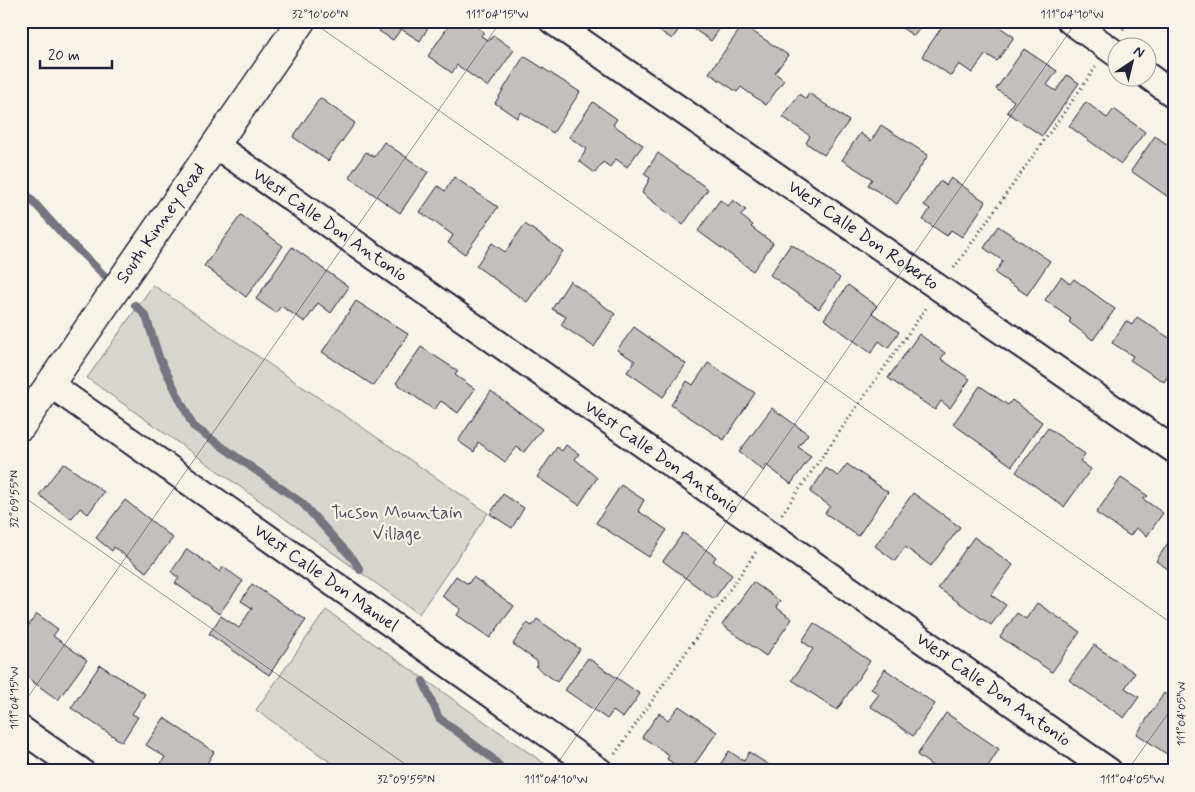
<svg xmlns="http://www.w3.org/2000/svg" width="1195" height="792" viewBox="0 0 1195 792" font-family="Mynerve,sans-serif">
<rect width="100%" height="100%" fill="#f7f3e8"/>
<filter id="ink" filterUnits="userSpaceOnUse"><feTurbulence type="fractalNoise" baseFrequency=".02" numOctaves="2"/><feDisplacementMap in="SourceGraphic" scale="10" xChannelSelector="R" yChannelSelector="G"/><feConvolveMatrix kernelMatrix="1 2 1 2 8 2 1 2 1" color-interpolation-filters="sRGB"/></filter>
<g filter="url(#ink)">
<!-- green -->
<path fill="#d8d5cf" stroke="#7d7c85" d="M153,285L488,513L419,614L87,378Z
M326,610L555,771H343L256,710Z"/>
<g fill="none" stroke-linecap="round" stroke-linejoin="round">
<!-- stream -->
<path stroke="#76747f" stroke-width="8" d="M21,188L65,237L104,275
M135,305L146,316L159,357L193,426L302,503L354,560L360,570
M423,681L439,718L492,758L504,771"/>
</g>
<!-- building -->
<path fill="#c2bfbd" stroke="#22223b" d="M386,21H432L420,41L401,29L393,40L379,31Z
M452,21H469L484,32L481,36L489,41L493,35L514,50L488,87L457,65L452,73L428,56Z
M656,21H725L711,41L684,22L672,39L652,26Z
M892,21H925L914,36Z
M946,21H991L1014,37L997,61L986,54L972,73L959,64L951,76L922,56Z
M1162,21H1174V29Z
M743,25L788,55L775,73L784,80L766,105L741,87L737,92L709,73Z
M1024,49L1057,71L1047,85L1056,91L1067,75L1079,83L1042,136L1007,112L1014,101L996,89Z
M524,56L580,92L553,133L521,112L517,118L495,103Z
M809,93L849,121L824,155L806,143L810,136L783,117L799,94L806,99Z
M320,98L355,123L328,161L293,137Z
M593,102L617,119L613,125L643,145L627,167L616,159L610,167L603,162L595,173L579,161L587,149L569,137Z
M1086,102L1107,118L1114,109L1145,132L1121,164L1069,126Z
M881,125L928,155L897,204L868,185L872,179L842,160L860,133L871,141Z
M1155,136L1174,149V201L1131,171Z
M384,142L428,172L400,213L349,177L366,152L374,157Z
M658,153L708,189L683,225L642,193L650,178L644,174Z
M454,177L498,207L465,254L448,243L453,235L420,212L438,186L445,191Z
M951,178L986,202L962,237L951,230L947,236L923,220L930,209L924,205L940,181L946,185Z
M720,200L728,206L733,200L746,210L740,215L753,225L751,227L773,243L753,271L698,231Z
M241,215L283,246L246,297L204,266Z
M525,224L563,251L527,302L476,266L492,243L505,252Z
M998,226L1050,261L1027,295L995,273L1003,261L984,248Z
M791,244L840,278L819,309L770,275Z
M292,247L349,287L331,313L318,303L305,322L281,306L276,313L256,299Z
M1061,277L1070,284L1074,279L1115,309L1093,340L1069,322L1071,319L1045,300Z
M570,281L615,314L594,347L561,325L566,317L552,309Z
M848,285L877,306L872,313L899,332L888,348L879,341L871,353L824,319Z
M356,301L408,334L374,386L322,352Z
M1137,317L1174,341V367L1164,382L1130,360L1133,356L1112,343L1126,321L1132,325Z
M634,327L686,364L663,397L627,372L635,361L617,350Z
M919,334L945,353L941,359L970,379L950,408L941,401L935,410L888,378Z
M421,347L458,371L455,375L475,389L458,413L441,401L434,410L396,383Z
M708,363L755,393L724,440L671,405L687,381L693,385Z
M980,386L1008,405L1012,400L1042,422L1012,466L953,424Z
M491,391L542,429L524,452L517,447L505,462L478,442L474,452L458,441Z
M772,408L808,434L798,447L811,456L791,484L766,465L764,471L739,452Z
M1048,428L1085,454L1080,461L1091,469L1064,507L1016,472Z
M566,445L579,454L575,459L597,478L579,505L537,477L557,447L562,451Z
M63,463L104,492L88,514L80,508L71,519L39,495Z
M847,464L888,492L858,536L825,513L830,506L810,492L826,468L838,476Z
M1121,478L1148,496L1143,499L1163,513L1147,536L1136,528L1130,536L1096,513Z
M621,485L644,500L638,511L667,530L649,557L596,523Z
M913,493L960,527L931,566L905,547L895,561L875,546Z
M503,494L524,508L512,528L490,514Z
M125,500L173,538L146,572L114,547L112,551L96,538Z
M683,533L716,557L713,561L732,575L714,599L663,561Z
M1174,534V573L1156,561Z
M974,537L1013,565L991,595L1006,605L991,625L938,588Z
M187,549L220,572L223,567L243,581L219,614L175,583L179,578L171,572Z
M456,576L468,584L473,577L514,606L490,638L457,615L461,609L442,596Z
M753,582L780,601L776,607L792,619L766,656L722,625Z
M252,584L306,620L269,675L209,634L221,616L239,628L252,608L241,601Z
M1037,603L1080,632L1052,672L1000,637L1017,613L1026,619Z
M21,608L27,612L21,622Z
M37,614L58,629L53,636L87,660L58,700L21,673V636Z
M537,619L580,649L557,682L536,667L538,662L513,644L527,623L532,626Z
M814,623L870,661L837,710L792,680L813,649L802,641Z
M1094,645L1135,673L1125,688L1139,697L1124,718L1069,680Z
M588,658L640,694L623,718L613,711L607,719L565,690Z
M100,665L145,694L132,714L138,717L122,742L71,708Z
M885,669L935,704L913,736L870,706L879,694L871,689Z
M1164,693L1174,700V759L1137,734Z
M679,706L717,732L690,771H684L667,759L669,755L642,737L659,713L668,720Z
M946,713L999,749L985,771H932L934,767L917,755Z
M164,718L214,752L202,771H163L158,768L165,757L146,745Z
M729,751L744,761L749,752L769,765L765,771H716Z
M229,765L237,771H225Z"/>
<g fill="none" stroke-linecap="round" stroke-linejoin="round">
<!-- minor casing -->
<g stroke="#22223b" stroke-width="29">
<g id="minor">
<path id="s1" d="M552,21L1174,450"/>
<path d="M1070,21L1118,55"/>
<path d="M1148,76L1174,95"/>
<path id="s2" d="M215,145L1109,771"/>
<path id="s3" d="M51,385L600,771"/>
<path d="M21,729L81,771"/>
</g>
</g>
<!-- secondary casing -->
<g stroke="#22223b" stroke-width="31">
<g id="secondary">
<path id="s4" d="M21,426L301,21"/>
</g>
</g>
<!-- path -->
<path stroke="#22223b" stroke-width="3" stroke-dasharray="1 4" stroke-linecap="butt" d="M1123,29L1128,21
M954,268L1096,67
M782,514L926,308
M615,754L756,552"/>
<!-- minor -->
<use href="#minor" stroke="#f7f3e8" stroke-width="25"/>
<!-- secondary -->
<use href="#secondary" stroke="#f7f3e8" stroke-width="28"/>
</g>
</g>
<!-- ticks -->
<path fill="none" stroke="#22223b" stroke-width="1" stroke-opacity="0.45" d="M311,21L1174,625M21,495L415,771M21,707L501,21M552,771L1077,21M1127,771L1174,705"/>
<g text-anchor="middle" dominant-baseline="central" stroke-width="4.5" stroke-linejoin="round" paint-order="stroke">
<!-- street labels -->
<g font-size="18" fill="#22223b" stroke="#f7f3e8">
<text stroke="none"><textPath href="#s4" startOffset="246">South Kinney Road</textPath></text>
<text stroke="none"><textPath href="#s2" startOffset="140">West Calle Don Antonio</textPath></text>
<text stroke="none"><textPath href="#s1" startOffset="378">West Calle Don Roberto</textPath></text>
<text stroke="none"><textPath href="#s2" startOffset="545">West Calle Don Antonio</textPath></text>
<text stroke="none"><textPath href="#s3" startOffset="336">West Calle Don Manuel</textPath></text>
<text stroke="none"><textPath href="#s2" startOffset="950">West Calle Don Antonio</textPath></text>
</g>
<!-- park labels -->
<g font-size="18" fill="#504f60" stroke="#f7f3e8">
<text x="397" y="513">Tucson Mountain<tspan x="397" dy="21">Village</tspan></text>
</g>
</g>
<!-- margin -->
<rect width="1195" height="792" fill="none" stroke="#f7f3e8" stroke-width="55"/>
<!-- north arrow -->
<g transform="translate(1132 62) rotate(35)"><circle r="24" fill="#f7f3e8" stroke="#a29fa3"/>
<path d="M0-4L9 19L0 12L-9 19Z" fill="#22223b"/>
<text y="-8" font-size="14" font-weight="bold" text-anchor="middle" fill="#22223b">N</text>
</g>
<!-- scale -->
<path d="M40 60v8h72v-8" fill="none" stroke="#22223b" stroke-width="2.5"/>
<text x="48" y="60" font-size="15" fill="#22223b" stroke="#f7f3e8" stroke-width="4" paint-order="stroke">20 m</text>
<rect x="28" y="28" width="1140" height="736" fill="none" stroke="#22223b" stroke-width="2"/>
<g font-size="12" text-anchor="middle" fill="#22223b">
<text x="320" y="18">32°10'00"N</text>
<text x="497" y="18">111°04'15"W</text>
<text x="1072" y="18">111°04'10"W</text>
<text transform="translate(14 499) rotate(-90)" y="4">32°09'55"N</text>
<text transform="translate(14 698) rotate(-90)" y="4">111°04'15"W</text>
<text transform="translate(1181 714) rotate(-90)" y="4">111°04'05"W</text>
<text x="406" y="783">32°09'55"N</text>
<text x="556" y="783">111°04'10"W</text>
<text x="1132" y="783">111°04'05"W</text>
</g>
</svg>
